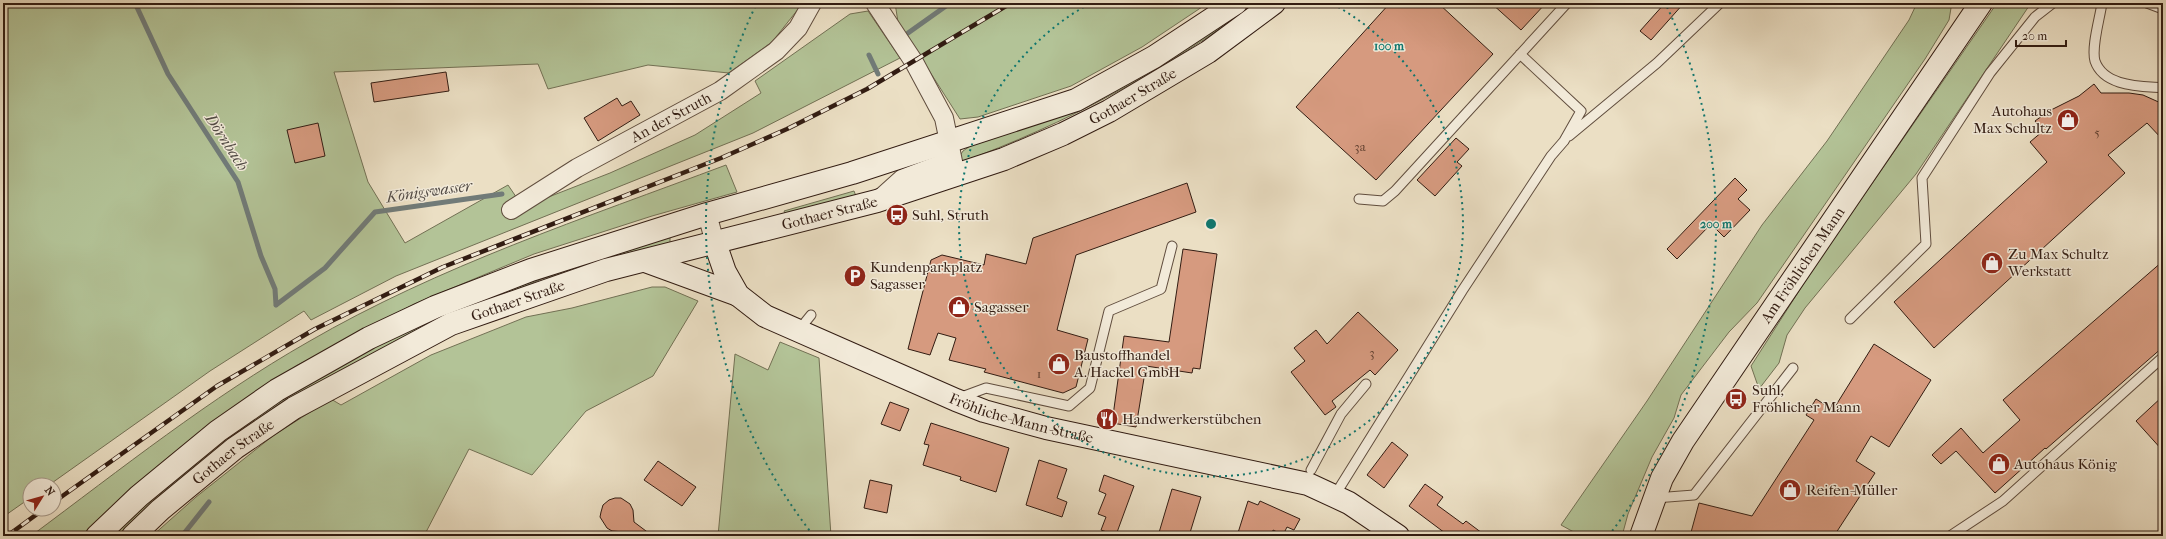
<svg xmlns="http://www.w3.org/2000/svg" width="2166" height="539" viewBox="0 0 2166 539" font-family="'IM FELL French Canon',serif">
<rect width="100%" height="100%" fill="#ebdfc4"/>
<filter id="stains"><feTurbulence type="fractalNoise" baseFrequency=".005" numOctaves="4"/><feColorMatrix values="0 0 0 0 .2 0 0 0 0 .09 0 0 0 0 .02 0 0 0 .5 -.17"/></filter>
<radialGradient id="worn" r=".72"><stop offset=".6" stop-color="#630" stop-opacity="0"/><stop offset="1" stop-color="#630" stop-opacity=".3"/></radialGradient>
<!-- green -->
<path fill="#b3c397" stroke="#727054" d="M3,3H803L772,42L729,73L648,65L548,89L538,64L334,72L368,182L405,243L508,185L523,207L610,173L695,135L761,93L755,81L850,14L868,11L900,58L753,133L396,276L311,320L304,311L210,371L49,485H30V498L3,517Z
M895,3H1208L1142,47L1071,86L978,117L960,119L898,22Z
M1248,3H1256C1164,71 1066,124 959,163L957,160L963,151L973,144L1213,29Z
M1917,3H1954L1951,8L1949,20L1925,59L1757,303L1729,332L1681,395L1674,418L1652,457L1628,514L1622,536H1581L1561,525L1647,401L1762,225L1827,141L1909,20Z
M1997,3H2033L2029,6L1916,174L1805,308L1787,335L1779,363L1759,389L1751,366L1815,266Z
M726,165L737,192L652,216L534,254L414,304L296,366L135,487L83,536H31C121,469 210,398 308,342C439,266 585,218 726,165Z
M854,191L856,196L786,215L784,211Z
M670,237V243L542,279L414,332L341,370L295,396L142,513L118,536H112L137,512L227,437L278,402L371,349L456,309L539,275Z
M652,287H665L698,301L653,376L586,411L532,475L469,449L424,536H152L196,497L274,435L331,399L341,405L431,355L526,317L572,308Z
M780,342L819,358L831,536H718L735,354L768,370Z"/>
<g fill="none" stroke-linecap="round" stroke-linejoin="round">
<!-- stream -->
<path stroke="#717b78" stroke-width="5" d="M135,3L168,74L238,182L261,256L275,289L276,305
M908,33L946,6L955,3
M869,55L878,74
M276,305L325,268L375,212L502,194
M182,536L209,502"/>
</g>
<!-- building -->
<path fill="#d69a7f" stroke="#321c12" d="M1390,3H1438L1493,54L1376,180L1296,107Z
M1491,3H1546L1521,30Z
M1665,3H1684L1651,40L1640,31Z
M446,72L449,91L374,102L371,83Z
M2094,84L2101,93H2129L2143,95L2163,104V140L2147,123L2108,155L2125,173L1934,348L1894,302L2047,162L2030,142L2043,131L2035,121L2049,111L2079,96Z
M617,98L622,106L631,101L640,115L598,141L584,118Z
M318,123L325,156L295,163L287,130Z
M1456,138L1469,149L1457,162L1462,166L1435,196L1417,180Z
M1735,178L1747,190L1738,199L1750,210L1724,237L1711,224L1677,259L1667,249Z
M1187,183L1196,212L1076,255L1057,330L1088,339L1076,387L1063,393L984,372L986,369L949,360L956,338L938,333L930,355L908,349L931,260L942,255L984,265L986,254L1026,264L1033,238Z
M1183,249L1217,254L1200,369L1193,368L1192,373L1146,366L1136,427L1112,423L1124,336L1169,342Z
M2163,261V347L2046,449L2045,448L1995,493L1956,451L1941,464L1932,455L1961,428L1983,453L2020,420L2003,400Z
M1358,312L1398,350L1375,375L1370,370L1332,401L1336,407L1325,415L1291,372L1305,361L1294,348L1316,330L1327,344Z
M1874,344L1931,380L1889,447L1871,436L1856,461L1875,473L1834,536H1690L1699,503L1752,516L1814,420L1806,415L1816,399L1833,410Z
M2163,396V451L2136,421Z
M890,402L909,409L900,431L881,424Z
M931,423L1009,448L996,492L960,480L961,477L923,465L929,445L924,444Z
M1392,442L1408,455L1384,488L1367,475Z
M1039,460L1067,469L1057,498L1067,502L1062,517L1026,505Z
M658,461L696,487L682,506L644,480Z
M1104,475L1134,486L1116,535L1101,530L1106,517L1098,514L1106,494L1099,491Z
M870,480L892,485L887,513L864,508Z
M1425,484L1443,497L1437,505L1463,524L1466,521L1486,536H1449L1409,506Z
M1172,489L1201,497L1189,536H1158Z
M615,498H621L630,504L633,510L634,522L650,534L612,531L607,528L600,517L601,512L603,505L609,500Z
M1248,501L1258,505L1260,501L1300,519L1294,530L1287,527L1283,535L1273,530L1272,536H1237Z"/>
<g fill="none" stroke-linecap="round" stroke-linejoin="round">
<!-- lane casing -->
<g stroke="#604d3e" stroke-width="11">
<path id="lane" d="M2102,3C2100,18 2091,47 2095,61C2104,87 2141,86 2163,88
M2147,3L2163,9
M1569,136L1657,63L1720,3
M1359,199L1383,201L1395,191L1567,3
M1850,319L1926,244L1922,178L1990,73L2035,17L2053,3
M798,331L811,315
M959,398L986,388L1069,406L1090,388L1109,311L1161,289L1172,246
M1311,470L1341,414L1366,384
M1335,495L1462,291L1551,156L1564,141L1581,111L1520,54
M1655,498L1694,495L1793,368
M1950,536L2003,501L2163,357"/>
</g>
<!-- street casing -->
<g stroke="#604d3e" stroke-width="20">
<g id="street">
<path d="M875,3L914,62L944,118L956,176"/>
<path d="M882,197L902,179L952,160"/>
<path id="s1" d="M511,210L577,168L720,91L776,51L798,28L812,3"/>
<path d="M707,214L715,243"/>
</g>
</g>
<!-- secondary casing -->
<g stroke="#321c12" stroke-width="24">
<g id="secondary">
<path id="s2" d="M715,243L725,272L738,295L765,316L956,400L984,411L1046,428L1308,484L1349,503L1398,536"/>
<path d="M645,261L738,295"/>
<path d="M97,536L139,496L218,431L277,390L369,338L435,307L531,270L707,214L852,173L1076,100L1154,57L1236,3"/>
<path id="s3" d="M133,536L160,510L235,448L294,408L451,324L606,270L877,201L1004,159L1063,134L1109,111L1208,52L1274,3"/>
<path id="s4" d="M1641,536L1662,478L1683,441L1981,3"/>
</g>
</g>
<!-- lane -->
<use href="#lane" stroke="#f2ead9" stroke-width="9"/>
<!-- street -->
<use href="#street" stroke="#f2ead9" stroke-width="18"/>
<!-- secondary -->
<use href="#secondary" stroke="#f2ead9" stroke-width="22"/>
<!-- rail casing -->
<g stroke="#321c12" stroke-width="4.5">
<path id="rail" d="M54,502L217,386L315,329L443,267L721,158L787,129L867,89L1011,3
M7,536L44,509"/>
</g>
<!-- rail -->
<use href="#rail" stroke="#f2ead9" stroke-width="3" stroke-dasharray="9" stroke-linecap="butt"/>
</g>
<!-- distance rings -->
<g fill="none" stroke="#0f766e" stroke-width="2" stroke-dasharray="2 4">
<path d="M1333 4A252 252 0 1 1 1089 4"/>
<path d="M813 535A505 505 0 0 1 755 7M1667 7A505 505 0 0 1 1609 535"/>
</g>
<!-- icons -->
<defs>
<g id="shop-disc" transform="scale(1.15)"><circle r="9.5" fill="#8f2418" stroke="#f2ead9"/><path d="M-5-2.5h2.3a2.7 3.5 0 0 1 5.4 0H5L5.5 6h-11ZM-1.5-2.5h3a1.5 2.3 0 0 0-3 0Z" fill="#fff"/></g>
<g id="bus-disc" transform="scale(1.15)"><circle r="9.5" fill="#8f2418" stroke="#f2ead9"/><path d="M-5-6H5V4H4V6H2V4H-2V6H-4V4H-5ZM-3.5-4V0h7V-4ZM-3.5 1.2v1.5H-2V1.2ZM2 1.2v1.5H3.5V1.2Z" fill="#fff"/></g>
<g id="parking-disc" transform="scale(1.15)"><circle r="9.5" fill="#8f2418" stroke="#f2ead9"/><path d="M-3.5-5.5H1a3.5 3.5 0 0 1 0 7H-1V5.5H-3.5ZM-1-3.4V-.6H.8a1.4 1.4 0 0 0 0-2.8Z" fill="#fff"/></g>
<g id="restaurant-disc" transform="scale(1.15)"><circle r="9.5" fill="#8f2418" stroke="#f2ead9"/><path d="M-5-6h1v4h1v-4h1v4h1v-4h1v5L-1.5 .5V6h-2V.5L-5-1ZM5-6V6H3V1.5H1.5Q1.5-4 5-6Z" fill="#fff"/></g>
</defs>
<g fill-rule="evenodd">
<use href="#shop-disc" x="2068" y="120"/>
<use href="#bus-disc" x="897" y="215"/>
<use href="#shop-disc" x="1992" y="263"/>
<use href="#parking-disc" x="855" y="276"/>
<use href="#shop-disc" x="959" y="307"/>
<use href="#shop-disc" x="1059" y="364"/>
<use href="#bus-disc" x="1736" y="399"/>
<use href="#restaurant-disc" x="1107" y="419"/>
<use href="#shop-disc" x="1999" y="464"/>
<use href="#shop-disc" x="1790" y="490"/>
</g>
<g text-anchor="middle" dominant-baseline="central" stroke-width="3" stroke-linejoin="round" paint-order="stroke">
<!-- number labels -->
<g font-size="13" fill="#5b3c2d">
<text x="2097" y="132">5</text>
<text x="1360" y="146">3a</text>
<text x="1372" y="352">3</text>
<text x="1039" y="373">1</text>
</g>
<!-- street labels -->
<g font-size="15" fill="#321c12" stroke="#f2ead9">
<text stroke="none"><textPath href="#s3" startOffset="1105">Gothaer Straße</textPath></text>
<text stroke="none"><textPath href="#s1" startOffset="185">An der Struth</textPath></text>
<text stroke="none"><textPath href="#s3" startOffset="779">Gothaer Straße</textPath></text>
<text stroke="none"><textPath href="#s4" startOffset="317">Am Fröhlichen Mann</textPath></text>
<text stroke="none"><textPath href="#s3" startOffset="455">Gothaer Straße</textPath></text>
<text stroke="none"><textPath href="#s2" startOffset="368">Fröhliche-Mann-Straße</textPath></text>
<text stroke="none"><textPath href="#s3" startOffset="131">Gothaer Straße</textPath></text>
</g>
<!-- poi labels -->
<g font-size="15" fill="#321c12" stroke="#f2ead9" text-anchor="start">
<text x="2052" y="111" text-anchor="end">Autohaus<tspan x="2052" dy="17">Max Schultz</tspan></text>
<text x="912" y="215">Suhl, Struth</text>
<text x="2008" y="254">Zu Max Schultz<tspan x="2008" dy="17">Werkstatt</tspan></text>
<text x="870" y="267">Kundenparkplatz<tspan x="870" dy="17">Sagasser</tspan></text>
<text x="974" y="307">Sagasser</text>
<text x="1074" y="355">Baustoffhandel<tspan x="1074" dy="17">A. Hackel GmbH</tspan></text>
<text x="1752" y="390">Suhl,<tspan x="1752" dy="17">Fröhlicher Mann</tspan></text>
<text x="1122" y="419">Handwerkerstübchen</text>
<text x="2014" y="464">Autohaus König</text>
<text x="1806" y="490">Reifen-Müller</text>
</g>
<!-- water labels -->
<g font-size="16" font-style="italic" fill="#524b45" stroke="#f2ead9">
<text transform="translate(227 142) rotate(57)">Dörnbach</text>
<text transform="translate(429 191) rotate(-8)">Königswasser</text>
</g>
</g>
<circle cx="1211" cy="224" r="6" fill="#0f766e" stroke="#f2ead9" stroke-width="2"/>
<g font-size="12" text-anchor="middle" font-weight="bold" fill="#0f766e" stroke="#f2ead9" stroke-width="3" stroke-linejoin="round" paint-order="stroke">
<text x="1389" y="50">100 m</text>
<text x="1716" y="228">200 m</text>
</g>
<!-- margin -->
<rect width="2166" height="539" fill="none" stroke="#ebdfc4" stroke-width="16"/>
<rect x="4" y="4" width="2158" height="531" fill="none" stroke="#321c12" stroke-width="2"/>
<rect x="8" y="8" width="2150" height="523" fill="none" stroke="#321c12"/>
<!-- north arrow -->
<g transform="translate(42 497) rotate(53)"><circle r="19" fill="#f2ead9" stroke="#a59889"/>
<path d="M0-3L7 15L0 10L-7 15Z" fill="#8f2418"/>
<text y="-6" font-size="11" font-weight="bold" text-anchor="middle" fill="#321c12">N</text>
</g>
<!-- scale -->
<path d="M2016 40v6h50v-6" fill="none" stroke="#321c12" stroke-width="2"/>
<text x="2022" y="40" font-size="12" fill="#321c12" stroke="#f2ead9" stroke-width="3" paint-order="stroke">20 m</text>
<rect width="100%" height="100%" filter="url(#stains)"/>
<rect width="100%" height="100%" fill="url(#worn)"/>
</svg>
